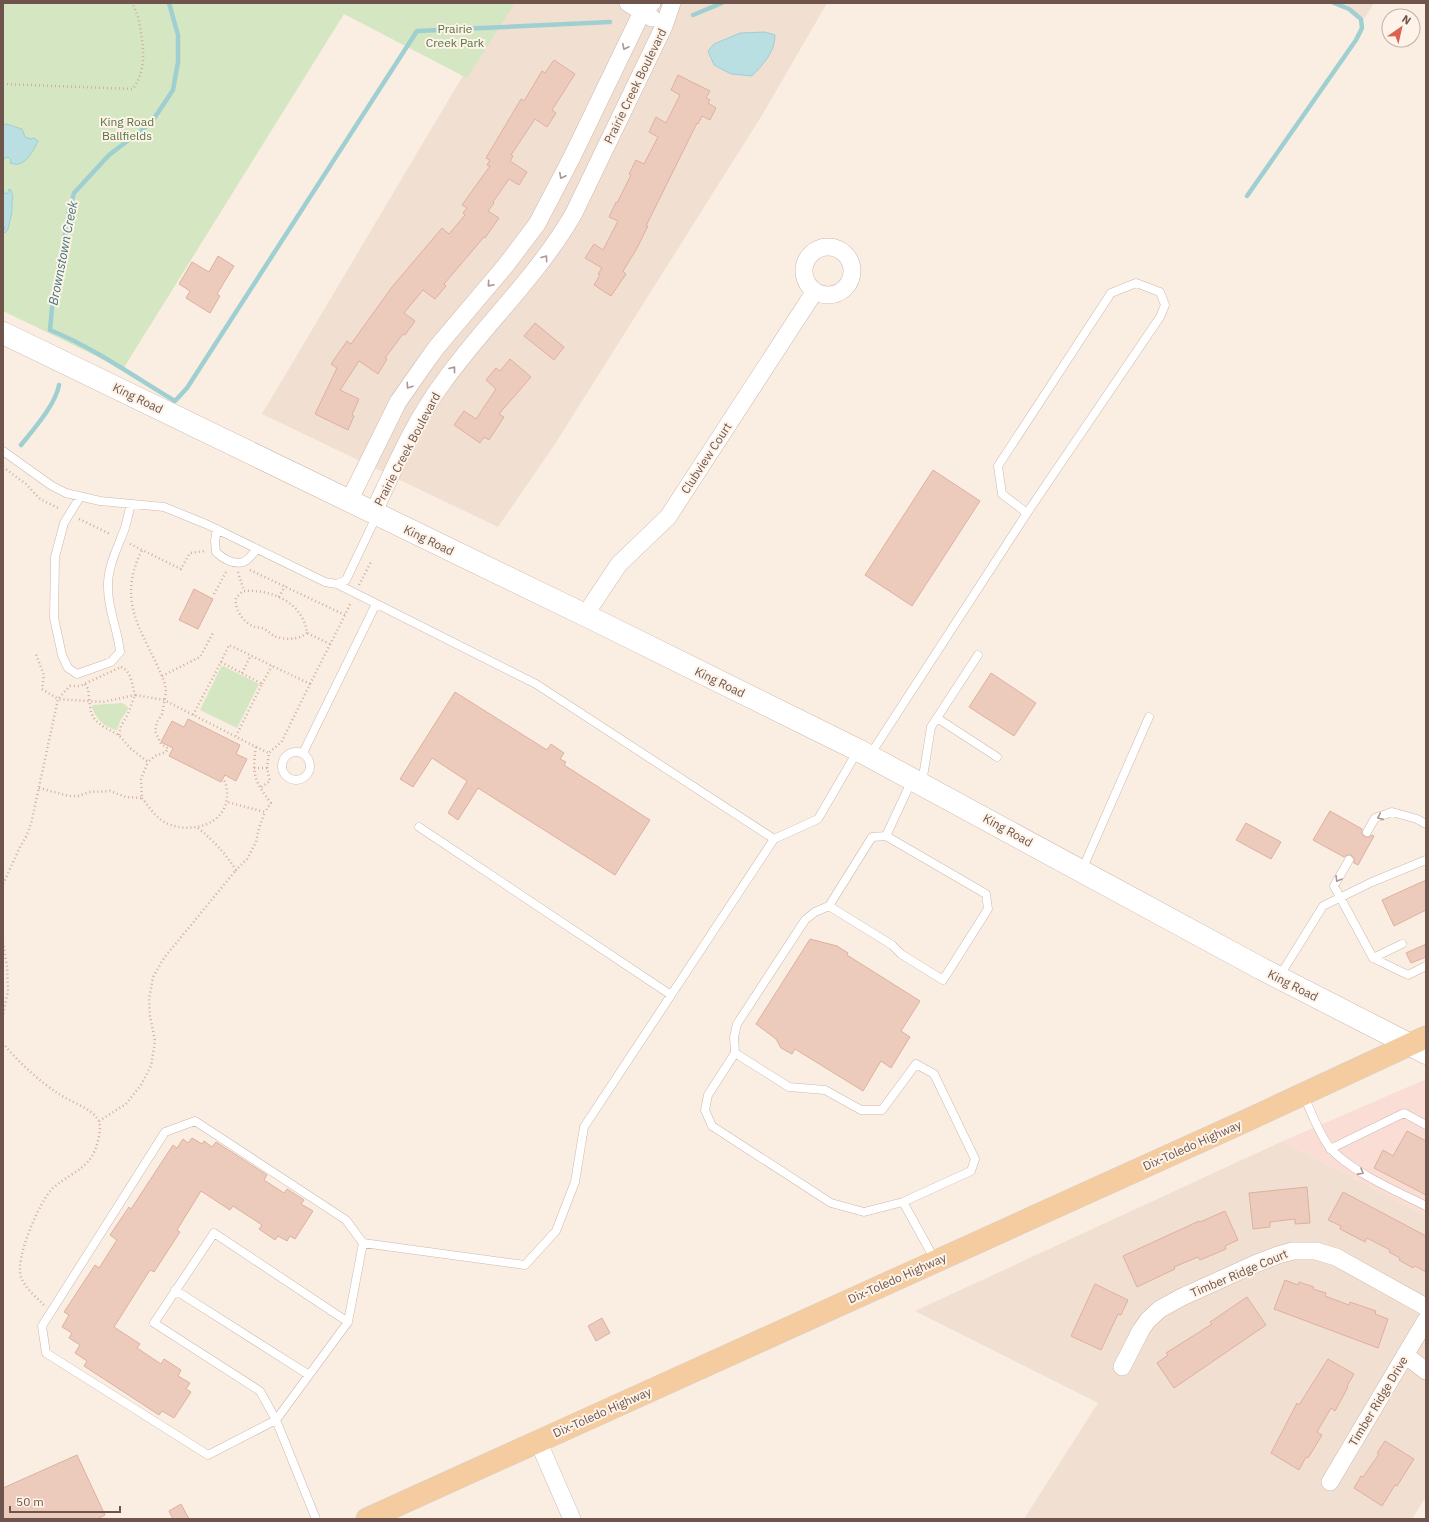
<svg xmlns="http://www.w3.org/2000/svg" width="1429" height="1522" viewBox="0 0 1429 1522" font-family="'IBM Plex Sans',sans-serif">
<rect width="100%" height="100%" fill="#faeee2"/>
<!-- residential -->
<path fill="#f1e0d1" d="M506,3H827L764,112L555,444L498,527L262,414Z
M1336,3H1374L1365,18Z
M1283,1141L1426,1216V1497L1412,1519H1024L1098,1403L915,1311Z"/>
<!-- commercial -->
<path fill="#faded6" d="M1424,1080L1426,1082V1216L1283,1141Z"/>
<!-- green -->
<path fill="#d4e6c2" d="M3,3H515L467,78L344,14L123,369L3,311Z
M223,666L259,684L237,728L200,710L221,667Z
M122,703L127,706L128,709L120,721L117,730C105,728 95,718 92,707L93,705Z"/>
<!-- water -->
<path fill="#b9dfe2" stroke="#a0cfd2" d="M765,32L775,35C775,53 763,64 752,76L731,74L714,65L708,51L714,44L740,33Z
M6,124L22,129L25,137L31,139L34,138L38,141C33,151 25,169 10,163L11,160L8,157L3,159V125Z
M9,189L11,190L13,197L12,203V212L8,229L5,233L3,232L5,227L3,228V190L6,194L8,193Z"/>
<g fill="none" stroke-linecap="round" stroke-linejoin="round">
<!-- stream -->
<path stroke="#a0cfd2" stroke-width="4.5" d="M169,3L178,35V62L173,90L151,123L109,155L74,193L69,211L52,308L50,330C94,348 135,377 175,401L187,388L417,31L610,22
M693,15L722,3
M1247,196L1356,40L1362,28L1361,19L1349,9L1334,3
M21,445C33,430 56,404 59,385"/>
</g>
<!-- building -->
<path fill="#edcbbc" stroke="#deb09e" d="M554,60L575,74L552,110L556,113L547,127L535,119L511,155L513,156L510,161L527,172L519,185L509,179L493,202L494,203L488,211L499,218L485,238L484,237L444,284L446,286L435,299L423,290L404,313L415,321L405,335L403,334L385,358L387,359L378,374L359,361L340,390L359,399L352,415L354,416L348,430L315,414L337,368L331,364L347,341L351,344L392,287L442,228L449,234L465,215L463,213L467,208L462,205L490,166L487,165L490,160L486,158L521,99L524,101L542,71L545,73Z
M678,75L710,91L706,98L710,100L708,103L716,108L710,120L702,116L698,124L697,123L646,226H648L636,250L623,271L626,274L611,296L594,285L600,275L598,274L602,268L585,258L594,244L603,250L618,221L609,217L616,202L617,203L631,175L629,174L636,160L644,164L658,137L649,132L656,117L666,123L680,95L671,90Z
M218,256L234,266L217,294L220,296L210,313L186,298L190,291L179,284L192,262L209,272Z
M535,323L564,347L554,360L524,336Z
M510,359L531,377L499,414L504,417L489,440L484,437L480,443L454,425L464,411L476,419L496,389L486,380L496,368L500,371Z
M933,470L980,501L912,606L865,575Z
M194,589L213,599L198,629L179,620Z
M991,673L1036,703L1014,736L969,707Z
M455,692L547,750L551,744L564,753L560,759L566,762L564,765L650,820L615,875L478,788L458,820L448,813L467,781L432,758L413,787L400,779Z
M188,719L240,745L236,754L247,759L236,781L225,775L221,782L169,756L173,748L161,742L172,721L184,727Z
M1330,811L1362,829V834L1365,837H1369L1372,835L1374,836L1358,865L1354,863V858L1351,855H1347L1344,857L1313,840Z
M1246,823L1281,842L1271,859L1236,840Z
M1426,880V910L1394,926L1382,900Z
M810,939L837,946L848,953L847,955L920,1001L901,1031L910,1037L891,1068L881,1061L863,1091L795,1049L792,1054L781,1048L776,1039L756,1024Z
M1426,944V957L1411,963L1406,953Z
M1407,1131L1426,1141V1195L1374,1168L1383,1150L1393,1156Z
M192,1138L202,1144L204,1141L212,1147L216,1142L267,1175L264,1180L284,1193L287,1189L304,1200L301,1204L313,1211L295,1239L290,1236L287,1241L278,1236L275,1240L259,1229L262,1225L233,1206L230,1210L201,1191L177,1230L180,1232L154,1272L150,1270L114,1327L140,1344L137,1348L161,1364L164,1359L181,1370L178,1376L190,1383L186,1389L191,1392L174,1418L162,1411L159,1415L84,1366L87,1361L75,1353L80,1345L69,1338L72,1333L62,1327L69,1315L64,1312L95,1265L99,1268L117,1240L110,1235L129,1207L131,1209L173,1145L177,1148L183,1139L188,1143Z
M1307,1187L1310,1223L1295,1224V1219L1270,1222V1227L1253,1229L1249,1193Z
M1343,1192L1426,1236V1272L1415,1266L1413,1268L1399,1260L1400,1258L1389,1252L1390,1250L1367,1238L1365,1242L1340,1229L1341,1226L1328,1220Z
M1225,1211L1238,1240L1225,1246L1226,1249L1200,1260L1198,1257L1174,1267L1175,1269L1137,1287L1123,1256L1199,1221L1200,1222Z
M1285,1280L1298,1285L1299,1282L1314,1287L1313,1289L1326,1293L1325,1296L1349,1305L1350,1302L1376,1311L1375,1314L1388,1319L1378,1348L1274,1309Z
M1095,1284L1128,1300L1121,1315L1118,1314L1101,1350L1071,1336Z
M1247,1297L1266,1325L1174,1388L1157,1363L1168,1355L1166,1353L1212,1324L1210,1322Z
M602,1318L610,1333L596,1341L588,1326Z
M1328,1359L1354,1374L1347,1386L1348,1387L1335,1411L1331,1408L1317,1432L1322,1435L1308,1458L1306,1457L1299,1470L1271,1453L1297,1403L1299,1405Z
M1385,1441L1414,1459L1397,1486L1395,1485L1382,1506L1354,1488L1361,1476L1363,1477L1379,1454L1377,1453Z
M77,1455L105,1515L97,1519H3V1488Z
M181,1504L189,1519H173L169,1511Z"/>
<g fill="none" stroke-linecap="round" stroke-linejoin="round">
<!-- service casing -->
<g stroke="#ccb8ad" stroke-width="9">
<path id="service" d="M3,451L52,486L66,493L100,501L164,507L206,524L325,582L337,584L346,580L377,515
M80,497L64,523L55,557L54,618L62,655L68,668L77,674L111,662L120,652C118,630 108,610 108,588C107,567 118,547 125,528C127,520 129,512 131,504
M217,529L215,541L216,552C222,558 233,565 243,562C248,561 253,553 257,549
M337,584L536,684L774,839
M937,718L997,757
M282 766a14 14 0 1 1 28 0a14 14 0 1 1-28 0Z
M303,753L376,604
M870,755L1027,513L1160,317L1165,305L1160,292L1136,283L1111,293L998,466L1002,494L1027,513
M912,780L886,836L872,837L829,906L815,912L805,920L737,1024L734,1037L735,1053L708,1095L705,1110L712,1126L831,1203L864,1212L903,1202L935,1260
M922,783L931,727L978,655
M419,827L671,995
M1367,832L1375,818L1392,812L1417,819L1426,824
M1349,860L1334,886L1373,958L1408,975L1426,966
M1082,870L1149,717
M829,906L892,945L901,954L943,980L988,909L986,894L886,836
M1373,958L1402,944
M1279,977L1323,906L1372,882L1426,860
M735,1053L789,1087L825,1090L861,1110H882L916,1064L934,1074L975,1159L971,1171L903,1202
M1303,1094C1310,1109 1320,1137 1331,1149C1352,1172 1398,1192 1426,1206
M1330,1149L1404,1113L1426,1125
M175,1290L309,1375
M348,1322L214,1233L154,1323L260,1391L276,1420L348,1322L363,1243
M316,1519L276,1420L208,1455L46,1353L42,1326L165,1132L195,1121L346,1220L363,1243L525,1265L556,1231L575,1182L584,1127L774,839L818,819L857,752"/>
</g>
<!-- minor casing -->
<g stroke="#ccb8ad" stroke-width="18">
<path id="minor" d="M628,3L652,18
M804 271a24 24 0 1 1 48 0a24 24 0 1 1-48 0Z
M349,501L398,402L421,369L436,348L506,265L537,224L572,157L642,12L652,3
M373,513C394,470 413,423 442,384C484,325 538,276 574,213L664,26L672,3
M585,615L619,564L668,517L815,291
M1405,1355L1426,1371
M1122,1367L1141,1330L1148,1320L1160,1309L1182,1297L1255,1264L1278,1255L1293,1251H1316L1336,1257L1426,1307
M538,1441L572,1519
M1330,1482L1426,1320"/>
</g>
<!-- secondary casing -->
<g stroke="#cfb7aa" stroke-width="23">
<path id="secondary" d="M3,333L585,615L858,750L1262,969L1426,1053"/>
</g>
<!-- primary casing -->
<g stroke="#d7cfcd" stroke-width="23">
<path id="primary" d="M367,1519L1241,1123L1426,1037"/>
</g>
<!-- path -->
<path stroke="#d1aea0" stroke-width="2.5" stroke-dasharray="1 3" stroke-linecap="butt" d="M3,84L133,89C148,67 143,45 139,21C138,14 134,9 133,3
M3,467L26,484L40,499L60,509
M79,519L110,534
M130,544L181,569L190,553L205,551
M250,570L345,615L351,602
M238,572L244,591
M359,585L372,560
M214,594L226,572
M279,597L285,586
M307,633C299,640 284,640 274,636C271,634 268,631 264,629C261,627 258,628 255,627C244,623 234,610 236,598L243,591C271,589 303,602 307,633L330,644
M221,662L229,645L310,684L282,741L269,753L267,768L270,781L260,788
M121,667C132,671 132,686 135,695L103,702L58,699L70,686H80Z
M242,673L251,655
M162,676L200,657L213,633
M85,684L88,689L91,713L95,720L104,727L119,735L130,748L148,762L155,756L166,752L168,748L161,744L155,731L157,722L162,714L166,692L165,684C146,633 114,606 142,550
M262,684L272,666
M310,684L345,615
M193,715L221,662L262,684L236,736
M119,735L121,726L128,714L135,695L164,700L256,747C252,774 254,781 271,803L265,812
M256,747L269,753
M254,768H267
M39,788L69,796H78L90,792L110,791L126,797L142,798L141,779L148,762
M142,798C149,807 156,818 166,823C189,834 225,826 227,797C227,791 227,784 223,779
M198,828C213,840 225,853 236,870L247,859L256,842L259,828L265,812L227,802
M3,884L20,847L27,835L31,824L58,699L42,689L44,675L35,652
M3,942L7,966L8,991L3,1015
M3,1043C17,1061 40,1082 59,1094C69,1101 90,1108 97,1118C101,1123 100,1130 99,1136C93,1169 75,1169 53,1188C40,1200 14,1260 21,1277C25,1288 36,1297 44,1305
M99,1121L126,1104L141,1085L151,1066L155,1041L150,1016L149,999L153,977L164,958L236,870"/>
<!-- service -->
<use href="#service" stroke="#fff" stroke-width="8"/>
<!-- minor -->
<use href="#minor" stroke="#fff" stroke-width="17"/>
<!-- secondary -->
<use href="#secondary" stroke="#fff" stroke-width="22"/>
<!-- primary -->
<use href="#primary" stroke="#f4cc9f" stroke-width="22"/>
</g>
<!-- one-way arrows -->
<defs><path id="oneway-chevron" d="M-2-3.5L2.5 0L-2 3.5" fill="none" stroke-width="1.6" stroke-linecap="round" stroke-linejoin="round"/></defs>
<g stroke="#a99893">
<use href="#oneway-chevron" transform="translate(625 47) rotate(116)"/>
<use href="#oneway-chevron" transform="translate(562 176) rotate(117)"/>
<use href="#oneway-chevron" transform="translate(545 258) rotate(-54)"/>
<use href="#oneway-chevron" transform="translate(490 284) rotate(131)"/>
<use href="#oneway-chevron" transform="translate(453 369) rotate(-52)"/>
<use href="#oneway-chevron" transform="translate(409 386) rotate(124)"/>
<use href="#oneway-chevron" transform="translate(1380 817) rotate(156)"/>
<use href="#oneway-chevron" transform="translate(1338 879) rotate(121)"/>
<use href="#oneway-chevron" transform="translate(1361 1172) rotate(29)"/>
</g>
<g text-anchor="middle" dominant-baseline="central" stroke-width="4" stroke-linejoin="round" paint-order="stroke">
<!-- park labels -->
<g font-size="12" fill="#577544" stroke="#fdf3e8">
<text x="455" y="28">Prairie<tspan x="455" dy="14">Creek Park</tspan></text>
<text x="127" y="121">King Road<tspan x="127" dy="14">Ballfields</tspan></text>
</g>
<!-- street labels -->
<g font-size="12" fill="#6f544b" stroke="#fdf3e8">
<text transform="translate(635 86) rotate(-64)">Prairie Creek Boulevard</text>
<text transform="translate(138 398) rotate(26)">King Road</text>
<text transform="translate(407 449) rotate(-62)">Prairie Creek Boulevard</text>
<text transform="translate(706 458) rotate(-57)">Clubview Court</text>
<text transform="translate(429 540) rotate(26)">King Road</text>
<text transform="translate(720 682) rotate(26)">King Road</text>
<text transform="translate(1008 830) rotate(29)">King Road</text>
<text transform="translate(1293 985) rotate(27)">King Road</text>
<text transform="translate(1192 1145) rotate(-24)">Dix-Toledo Highway</text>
<text transform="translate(1239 1273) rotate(-23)">Timber Ridge Court</text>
<text transform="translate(897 1278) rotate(-24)">Dix-Toledo Highway</text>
<text transform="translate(1378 1401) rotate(-59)">Timber Ridge Drive</text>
<text transform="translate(602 1412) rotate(-24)">Dix-Toledo Highway</text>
</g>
<!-- water labels -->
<g font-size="13" font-style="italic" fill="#43777b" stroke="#fdf3e8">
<text transform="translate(63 253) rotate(-79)">Brownstown Creek</text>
</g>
</g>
<!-- border -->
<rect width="1429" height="1522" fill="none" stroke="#6f544b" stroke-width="8"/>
<!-- north arrow -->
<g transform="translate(1401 28) rotate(34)"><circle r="19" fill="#fdf3e8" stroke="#c4b3a9"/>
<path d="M0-3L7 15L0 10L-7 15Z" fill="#db6250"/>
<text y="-6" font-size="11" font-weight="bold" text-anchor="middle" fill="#6f544b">N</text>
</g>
<!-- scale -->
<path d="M10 1506v6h110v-6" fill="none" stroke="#6f544b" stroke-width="2"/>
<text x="16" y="1506" font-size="12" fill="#6f544b" stroke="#fdf3e8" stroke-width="3" paint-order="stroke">50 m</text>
</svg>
